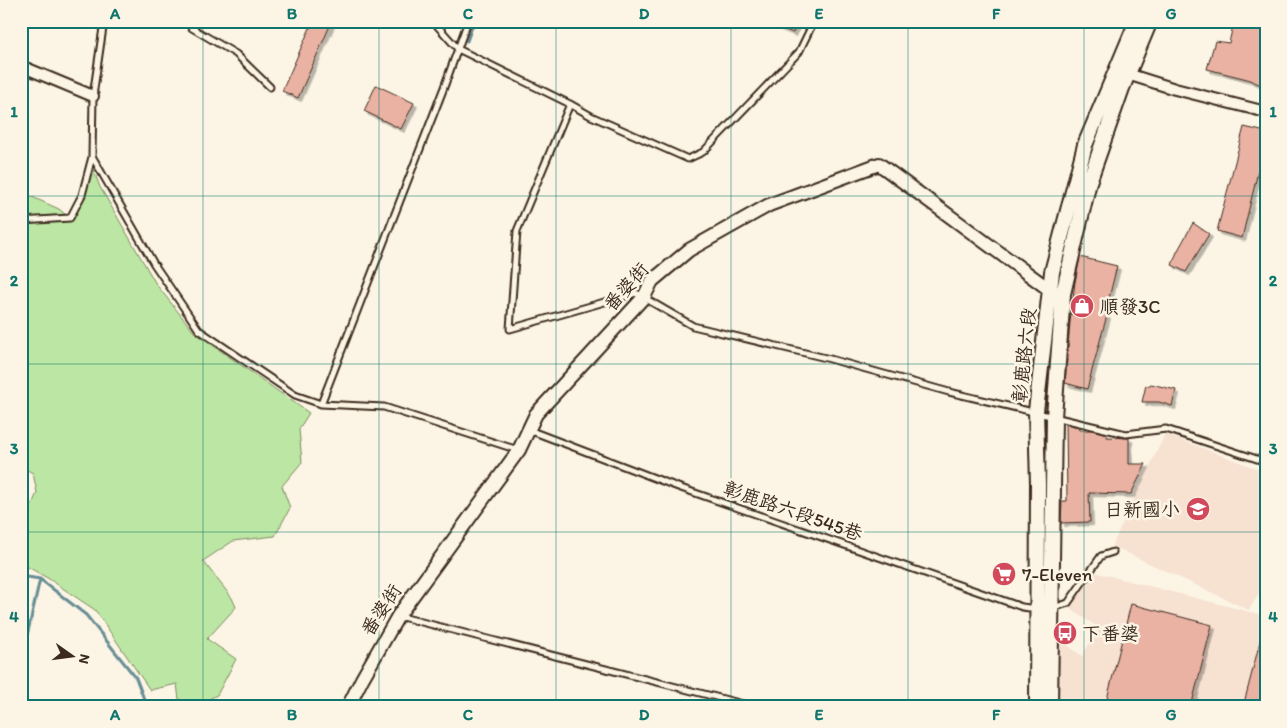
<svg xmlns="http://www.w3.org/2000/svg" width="1287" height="728" viewBox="0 0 1287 728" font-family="Itim,'LXGW WenKai TC',sans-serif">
<defs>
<filter id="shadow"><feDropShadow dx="3.5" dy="3.5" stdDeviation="0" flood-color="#0004"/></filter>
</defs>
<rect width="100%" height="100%" fill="#fcf5e5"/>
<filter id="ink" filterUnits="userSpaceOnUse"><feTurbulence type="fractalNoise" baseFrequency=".02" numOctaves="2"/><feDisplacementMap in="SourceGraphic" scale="10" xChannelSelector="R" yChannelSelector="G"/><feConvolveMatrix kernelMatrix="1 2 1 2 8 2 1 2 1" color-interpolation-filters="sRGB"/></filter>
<g filter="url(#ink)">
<!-- built -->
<path fill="#f7e1d1" d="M1165,434L1266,472V582L1249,610L1112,546Z
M1094,572L1266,616L1243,707H1058V638L1082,656L1099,628L1069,608Z"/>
<!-- green -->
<path fill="#bce6a3" stroke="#7c8860" d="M93,169L100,187L156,284L194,332L309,413L299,429L302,462L282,486L290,508L275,536L233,541L203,561L232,598L236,607L207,639L236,659L217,695L193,707H180L177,684L150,690L95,610L49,579L21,563V529L37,493L33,473L21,467V192L59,209L72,220Z"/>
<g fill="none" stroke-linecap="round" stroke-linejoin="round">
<!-- stream -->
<path stroke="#678d95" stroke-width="3" d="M467,41L474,21
M21,576L40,579L86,615L136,678L147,707
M21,662L40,579"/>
</g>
<!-- building -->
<path fill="#eab2a3" stroke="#3b2a1e" filter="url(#shadow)" d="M313,21H332L298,98L282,91Z
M763,21H798L793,33Z
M1234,21H1266V72L1261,85L1247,79L1207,69L1215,41L1229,43Z
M376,85L414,103L401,129L364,111Z
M1244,127L1266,132V138L1242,238L1217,231Z
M1193,223L1209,234L1186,272L1172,265L1177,252Z
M1080,257L1117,266L1105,314L1107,315L1087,389L1065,383L1070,322L1075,282Z
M1151,384L1176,390L1172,406L1159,402H1142L1146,385L1148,386Z
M1066,424L1079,427V430H1092L1107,434V437L1129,438V464H1146L1131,494L1089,493L1090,522L1061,523L1062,501H1067Z
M1131,604L1212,625L1191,707H1105Z
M1263,630H1266V707H1243Z"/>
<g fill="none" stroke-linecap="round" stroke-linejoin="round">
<!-- service casing -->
<g stroke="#3b2a1e" stroke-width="9">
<path id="service" d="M104,21L93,96L92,156L154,264L199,330L295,395L321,404L384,407L518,450
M187,21L192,28L236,54L270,87
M433,21L458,49L570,104L591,116L688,159L703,152L799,52L814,21
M570,104L517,231L510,329L636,293L693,326L830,359L949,392L1126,434L1166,429L1266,462
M21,221L70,218L82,195L92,157
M321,404L443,90L468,21
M529,430L678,487L1022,607L1037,609
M1053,608L1068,603L1101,556L1113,552
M398,616L755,707"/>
</g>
<!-- minor casing -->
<g stroke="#3b2a1e" stroke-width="14">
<path id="minor" d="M21,66L93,96
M1121,72L1175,89L1266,112"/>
</g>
<!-- tertiary casing -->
<g stroke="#3b2a1e" stroke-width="16">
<path id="tertiary" d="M348,707L362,679L398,616L519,450L536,414L644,297L652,281L689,250L769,205L879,164L1050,290L1059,293"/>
</g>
<!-- secondary casing -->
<g stroke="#3b2a1e" stroke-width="18">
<path id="secondary" d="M1037,707L1038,484L1036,411L1052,272L1085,145L1137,21
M1050,707L1054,417L1063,294L1089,182L1122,88L1150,21"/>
</g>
<!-- service -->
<use href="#service" stroke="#fcf5e5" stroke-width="5"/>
<!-- minor -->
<use href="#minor" stroke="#fcf5e5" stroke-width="10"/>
<!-- tertiary -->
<use href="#tertiary" stroke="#fcf5e5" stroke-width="12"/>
<!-- secondary -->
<use href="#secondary" stroke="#fcf5e5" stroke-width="14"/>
</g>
</g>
<!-- grid -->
<path fill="none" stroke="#0f766e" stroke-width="1" stroke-opacity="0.55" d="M203,21V707M379,21V707M556,21V707M731,21V707M908,21V707M1084,21V707M21,196H1266M21,364H1266M21,532H1266"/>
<!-- icons -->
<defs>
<g id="shop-disc" transform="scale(1.25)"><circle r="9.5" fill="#d1495b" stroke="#fcf5e5"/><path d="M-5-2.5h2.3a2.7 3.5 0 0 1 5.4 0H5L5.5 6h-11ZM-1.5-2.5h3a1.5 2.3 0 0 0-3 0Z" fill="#fff"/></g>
<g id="school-disc" transform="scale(1.25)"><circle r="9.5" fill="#d1495b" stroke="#fcf5e5"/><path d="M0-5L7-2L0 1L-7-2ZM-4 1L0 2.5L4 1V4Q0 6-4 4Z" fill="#fff"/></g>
<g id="supermarket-disc" transform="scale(1.25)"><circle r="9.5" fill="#d1495b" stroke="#fcf5e5"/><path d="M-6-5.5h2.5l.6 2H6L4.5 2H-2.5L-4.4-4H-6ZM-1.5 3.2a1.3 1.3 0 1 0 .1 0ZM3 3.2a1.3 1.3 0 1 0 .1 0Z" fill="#fff"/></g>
<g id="bus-disc" transform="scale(1.25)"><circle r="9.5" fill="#d1495b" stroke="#fcf5e5"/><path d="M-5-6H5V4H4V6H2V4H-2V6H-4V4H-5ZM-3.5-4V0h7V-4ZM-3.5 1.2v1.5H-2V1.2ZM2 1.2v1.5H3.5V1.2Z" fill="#fff"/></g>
</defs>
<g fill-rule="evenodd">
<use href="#shop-disc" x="1082" y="306"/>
<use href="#school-disc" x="1198" y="509"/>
<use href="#supermarket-disc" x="1004" y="574"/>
<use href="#bus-disc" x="1065" y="633"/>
</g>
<g text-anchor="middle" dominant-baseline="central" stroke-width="5" stroke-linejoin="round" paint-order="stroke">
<!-- street labels -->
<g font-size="19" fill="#3b2a1e" stroke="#fcf5e5">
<text transform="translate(626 287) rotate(-49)">番婆街</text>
<text transform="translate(1024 355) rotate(-84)">彰鹿路六段</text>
<text transform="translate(793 511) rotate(19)">彰鹿路六段545巷</text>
<text transform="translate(381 610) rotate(-57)">番婆街</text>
</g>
<!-- poi labels -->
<g font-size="19" fill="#3b2a1e" stroke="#fcf5e5" text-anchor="start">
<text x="1100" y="306">順發3C</text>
<text x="1180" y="509" text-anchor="end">日新國小</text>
<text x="1022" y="574">7-Eleven</text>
<text x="1082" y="633">下番婆</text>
</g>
</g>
<!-- margin -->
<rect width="1287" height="728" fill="none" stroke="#fcf5e5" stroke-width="55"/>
<!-- north arrow -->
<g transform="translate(72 656) rotate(104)" stroke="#fcf5e5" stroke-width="4" paint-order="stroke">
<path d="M0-4L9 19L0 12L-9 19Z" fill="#3b2a1e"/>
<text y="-8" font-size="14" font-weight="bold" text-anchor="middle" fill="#3b2a1e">N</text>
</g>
<rect x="28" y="28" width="1232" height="672" fill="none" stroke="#0f766e" stroke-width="2"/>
<g font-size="16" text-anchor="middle" font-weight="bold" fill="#0f766e">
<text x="115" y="19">A</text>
<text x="292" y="19">B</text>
<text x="468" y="19">C</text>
<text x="644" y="19">D</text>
<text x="819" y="19">E</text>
<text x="996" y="19">F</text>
<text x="1171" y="19">G</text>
<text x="14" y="117">1</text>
<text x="1273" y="117">1</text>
<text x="14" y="286">2</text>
<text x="1273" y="286">2</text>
<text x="14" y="454">3</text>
<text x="1273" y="454">3</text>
<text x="14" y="622">4</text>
<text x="1273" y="622">4</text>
<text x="115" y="720">A</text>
<text x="292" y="720">B</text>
<text x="468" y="720">C</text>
<text x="644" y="720">D</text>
<text x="819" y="720">E</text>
<text x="996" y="720">F</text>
<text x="1171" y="720">G</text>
</g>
</svg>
